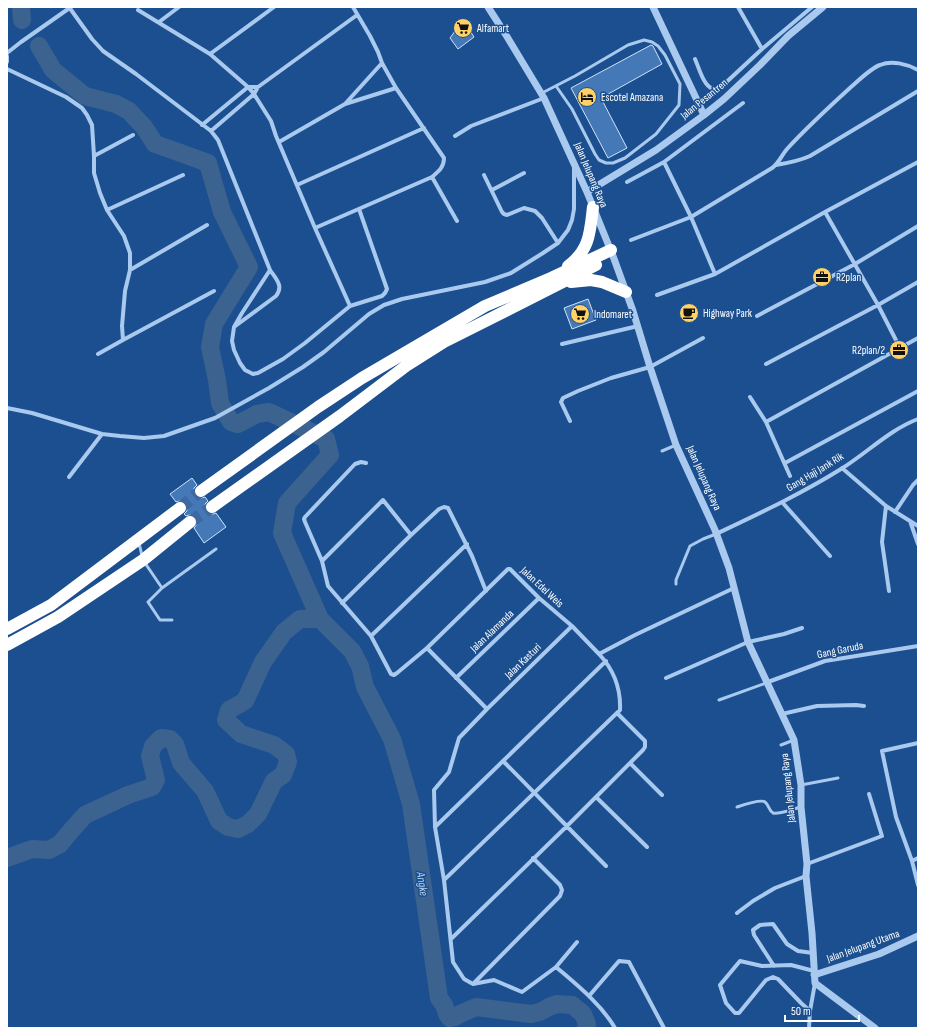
<svg xmlns="http://www.w3.org/2000/svg" width="925" height="1035" viewBox="0 0 925 1035" font-family="'Sofia Sans Condensed',sans-serif">
<rect width="100%" height="100%" fill="#1b4f8f"/>
<g fill="none" stroke-linecap="round" stroke-linejoin="round">
<!-- river -->
<path stroke="#3c6290" stroke-width="18" d="M21,7L22,20
M39,46L53,70L85,96L116,104L129,111L144,127L155,144L178,152L208,163L222,212L249,267L214,324L210,347L217,380L220,403L231,422L238,424L257,414L269,412L326,439L330,455L287,503L282,533L320,619L352,651L360,666L365,687L392,739L411,804L439,998L444,1005L447,1014L450,1018L455,1017L460,1014L476,1007L531,1014L540,1012L549,1007L557,1004L572,1005L583,1014L587,1024L586,1028
M7,858L32,849L49,850L60,844L69,833L85,815L128,795L152,787L156,780L150,756L153,746L161,738L170,739L175,744L181,763L205,791L219,821L228,827L238,829L248,824L258,814L274,781L283,775L288,762L286,754L274,745L241,734L226,720L229,710L245,701L263,662L284,632L300,619H320"/>
</g>
<!-- building -->
<path fill="#4478b7" stroke="#cfe3fa" d="M463,20L474,37L458,49L450,38Z
M651,45L653,46L662,64L601,98L627,148L608,158L571,88Z
M588,299L596,320L572,329L564,308Z
M192,478L197,485L194,488V491L195,495L198,498H201L205,497L208,501L205,504V508L206,511L209,514H213L216,513L226,527L204,543L194,528L197,524V521L196,518L192,515H189L186,516L184,514L187,511V507L186,504L183,501H179L176,502L170,494Z"/>
<g fill="none" stroke-linecap="round" stroke-linejoin="round">
<!-- motorway-tunnel -->
<path stroke="#3d69a0" stroke-width="12" stroke-dasharray="12 6" stroke-linecap="butt" d="M180,508L201,491
M190,522L212,507"/>
<!-- service -->
<path stroke="#a9c9ee" stroke-width="3" d="M542,93L575,76L628,45L644,40L652,42L658,46L665,55L680,84L679,105L656,134L625,158L613,163H606L599,160L595,154L572,109L556,86
M662,451L676,445
M137,543L140,547L142,556
M145,563L162,588L216,549
M676,584V580L690,546L703,539L716,534
M162,588L148,602L160,620H172
M719,700L766,683
M781,745L794,740
M801,785L838,778
M737,807C743,805 761,799 765,802C769,805 769,811 773,813C778,815 796,808 801,807"/>
<!-- minor -->
<path stroke="#a9c9ee" stroke-width="4" d="M69,7L92,39L103,51L136,74L211,131L218,140L270,270C276,279 284,286 276,296L234,327
M738,7L762,49
M138,10L210,54L248,87L254,94L271,121L276,136L315,228L350,306
M159,22L179,7
M7,53L21,42L71,7
M210,54L274,7
M7,56V62
M695,59C700,70 705,93 719,89L762,49L812,7
M7,69L66,97L82,108L87,115L92,125L94,156V173L100,193L107,210L124,236L130,253V270L125,291L122,326L123,340L214,291
M345,104L382,63
M202,125L248,87H258
M211,131L254,94L258,87L357,15
M455,136L471,126L544,98
M279,142L345,104L396,88
M94,156L133,135
M664,162L743,103
M776,165C788,163 799,161 810,156L918,91
M484,175L502,212L504,214L507,215L524,208L535,211L542,218L558,243
M432,177L457,221
M627,182L664,162L691,217L715,274
M297,185L424,128
M492,190L524,173
M107,210L183,175
M825,212L878,305L900,348
M315,228L432,177C439,171 444,167 444,158L396,88L382,63L378,52L370,36L353,7
M631,240L691,217L772,168C779,163 781,156 787,149C807,127 829,107 851,87C858,81 871,68 880,65C892,60 907,64 918,70
M130,270L207,225
M270,270L242,313L234,327L232,341L234,350L240,363L245,370L253,374L258,373L283,359L305,343L350,306L382,296L385,293L387,289L359,209
M657,295L715,274L724,269L825,212L918,162
M757,316L855,264L918,226
M562,344L638,326
M98,354L123,340
M766,364L878,305L918,282
M750,397L766,422L790,476
M7,408L32,413L102,434L120,436L144,438L164,436L215,418L269,388L303,367L324,352L369,314L384,305L402,299L485,282L511,273L543,253L558,243L568,230L572,220L574,209V166
M570,421L561,402L563,398L578,391L611,378L650,367L703,338
M766,422L918,338
M366,463L361,462L355,464L305,517L304,519L305,522L322,561L328,586L371,636L391,674L394,675L397,673L427,648
M785,463L918,391
M842,468L886,506L918,526
M69,477L102,434
M782,502L830,556
M886,506L882,542L889,591
M895,512L913,485L918,480
M910,521L918,544
M716,534C758,514 801,494 841,469C867,453 889,430 918,419
M322,561L383,500L411,535
M342,603L411,535L439,509L444,507L448,508L472,556L486,591
M572,626L487,709L459,738L449,772L434,790L435,827L444,880L453,962L464,979L473,984L494,980L522,992L556,967C577,985 601,1004 615,1028
M371,636L467,544
M606,661L503,761C538,796 571,831 606,866
M456,678L539,598
M666,678L748,642L784,634L802,628
M768,682L825,661L918,646
M487,709L427,648L508,569H510L539,598L572,626L599,654L635,635L734,588
M782,714L817,706L856,705L864,706
M918,743L882,751L896,817L912,861L918,885
M630,763L662,795
M596,797L647,847
M435,827L503,761
M912,861L918,858
M807,864L882,836L869,794
M444,880L620,710C621,688 614,670 599,654
M737,913L753,901L775,888L806,876
M451,939L566,827L643,750L645,747V741L617,713
M774,966L754,935L753,930L760,925L773,924L787,944L798,951L813,953
M556,967L577,942
M474,983L560,896L562,890L560,885L533,858
M589,996L619,961L629,962L664,1028
M810,1011L801,1003L778,979L773,977L766,980L739,1013H735L726,1003L720,985L740,961L762,966L791,965L814,971
M809,1028L810,1011L815,983"/>
<!-- tertiary -->
<path stroke="#a9c9ee" stroke-width="7" d="M488,7L506,35L544,98L587,192L613,256L633,311L650,367L676,445L715,530L729,568L748,642L794,740L801,785V807L807,864L806,876L812,933L815,983L875,1028
M653,7L704,115
M587,192L656,150L704,115L724,99L760,65L788,36L823,7
M814,975L879,954L918,936"/>
<!-- motorway -->
<path stroke="#fff" stroke-width="12" d="M568,266C590,250 590,232 593,207
M571,282L591,280L602,282L626,292
M201,491L318,407L362,378L485,306L551,278L611,250
M212,507L340,416L406,366L444,342L563,282L596,265
M7,629L51,605L180,508
M7,645L58,617L143,560L190,522"/>
</g>
<!-- icons -->
<defs>
<g id="supermarket-disc" transform="scale(1)"><circle r="9.5" fill="#ffd166" stroke="#1b4f8f"/><path d="M-6-5.5h2.5l.6 2H6L4.5 2H-2.5L-4.4-4H-6ZM-1.5 3.2a1.3 1.3 0 1 0 .1 0ZM3 3.2a1.3 1.3 0 1 0 .1 0Z" fill="#111"/></g>
<g id="hotel-disc" transform="scale(1)"><circle r="9.5" fill="#ffd166" stroke="#1b4f8f"/><path d="M-6-4.5h1.5V1H6V5H4.5V3h-9V5H-6ZM-4 0a1.8 1.8 0 1 1 3.6 0ZM.5 0V-2.5h3Q6-2.5 6 0Z" fill="#111"/></g>
<g id="office-disc" transform="scale(1)"><circle r="9.5" fill="#ffd166" stroke="#1b4f8f"/><path d="M-6-3h4V-5.5h4V-3h4V5H-6ZM-1-4.5V-3h2v-1.5ZM-6 0V1H6V0Z" fill="#111"/></g>
<g id="cafe-disc" transform="scale(1)"><circle r="9.5" fill="#ffd166" stroke="#1b4f8f"/><path d="M-5.5-4.5H6V0H3Q3 3.5 0 3.5H-2.5Q-5.5 3.5-5.5 0ZM3-3.2v2h1.7v-2ZM-6 4.5H4V6H-6Z" fill="#111"/></g>
</defs>
<g fill-rule="evenodd">
<use href="#supermarket-disc" x="463" y="28"/>
<use href="#hotel-disc" x="587" y="97"/>
<use href="#office-disc" x="822" y="277"/>
<use href="#cafe-disc" x="689" y="313"/>
<use href="#supermarket-disc" x="580" y="314"/>
<use href="#office-disc" x="899" y="350"/>
</g>
<g text-anchor="middle" dominant-baseline="central" stroke-width="3" stroke-linejoin="round" paint-order="stroke">
<!-- poi labels -->
<g font-size="11" fill="#fff" stroke="#1b4f8f" text-anchor="start">
<text x="477" y="28">Alfamart</text>
<text x="601" y="97">Escotel Amazana</text>
<text x="836" y="277">R2plan</text>
<text x="703" y="313">Highway Park</text>
<text x="594" y="314">Indomaret</text>
<text x="885" y="350" text-anchor="end">R2plan/2</text>
</g>
<!-- street labels -->
<g font-size="11" fill="#fff" stroke="#1b4f8f">
<text transform="translate(704 99) rotate(-39)">Jalan Pesantren</text>
<text transform="translate(591 175) rotate(67)">Jalan Jelupang Raya</text>
<text transform="translate(815 472) rotate(-31)">Gang Haji Jank Rik</text>
<text transform="translate(704 478) rotate(66)">Jalan Jelupang Raya</text>
<text transform="translate(542 587) rotate(43)">Jalan Edel Weis</text>
<text transform="translate(492 631) rotate(-44)">Jalan Alamanda</text>
<text transform="translate(840 650) rotate(-12)">Gang Garuda</text>
<text transform="translate(523 661) rotate(-44)">Jalan Kasturi</text>
<text transform="translate(788 788) rotate(-96)">Jalan Jelupang Raya</text>
<text transform="translate(863 946) rotate(-20)">Jalan Jelupang Utama</text>
</g>
<!-- water labels -->
<g font-size="12" font-style="italic" fill="#b5d3f5" stroke="#1b4f8f">
<text transform="translate(422 884) rotate(82)">Angke</text>
</g>
</g>
<!-- border -->
<rect width="925" height="1035" fill="none" stroke="#ffffff" stroke-width="16"/>
<!-- scale -->
<path d="M785 1015v6h74v-6" fill="none" stroke="#ffffff" stroke-width="2"/>
<text x="791" y="1015" font-size="12" fill="#ffffff" stroke="#1b4f8f" stroke-width="3" paint-order="stroke">50 m</text>
</svg>
